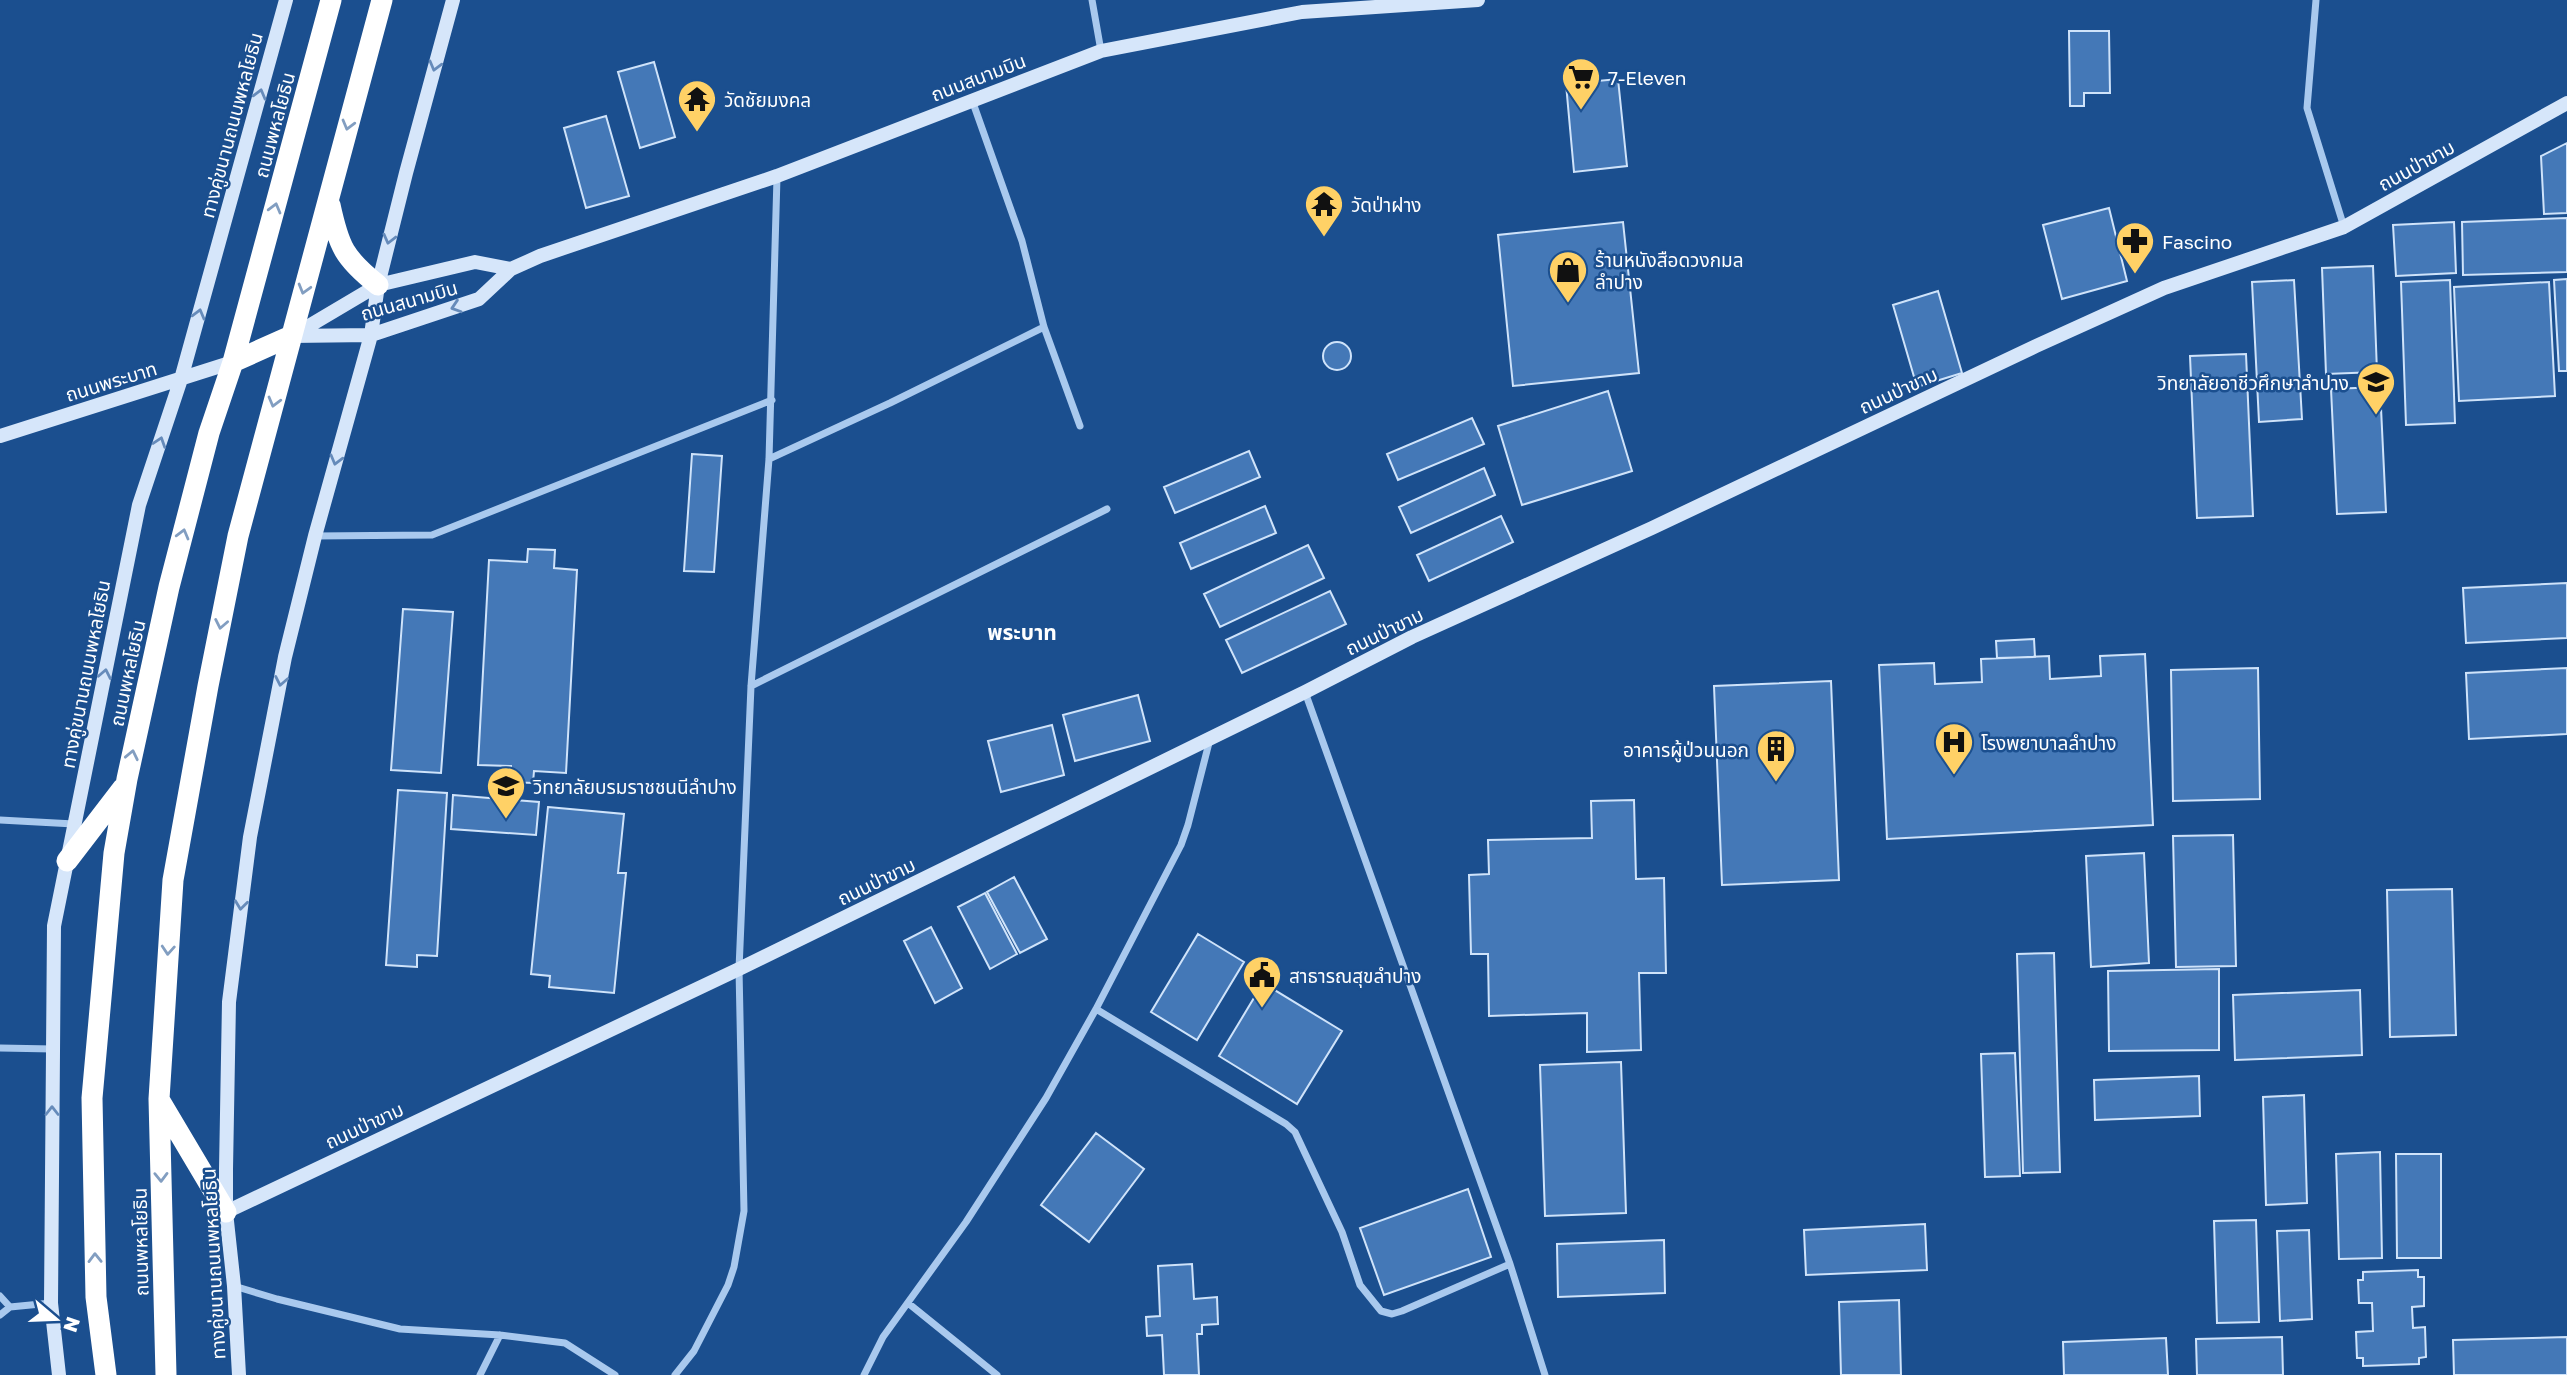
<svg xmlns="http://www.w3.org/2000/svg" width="2567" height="1375" viewBox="0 0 2567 1375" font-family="'Golos Text','Noto Sans Thai',sans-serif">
<rect width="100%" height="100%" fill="#1b4f8f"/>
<!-- building -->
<path fill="#4478b7" stroke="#cfe3fa" stroke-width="2" d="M2069,31H2109L2110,93H2084V106H2070Z
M654,62L675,137L640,148L618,72Z
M1618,79L1627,166L1574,172L1566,84Z
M606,116L629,196L586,208L564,128Z
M2567,143V213L2544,214L2541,156Z
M2109,208L2127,281L2062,299L2043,225Z
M2567,218V272L2463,275L2462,222Z
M1623,222L1639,373L1513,386L1498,235Z
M2454,222L2456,273L2396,276L2393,225Z
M2373,266L2377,372L2326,374L2322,268Z
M2567,279V371H2559L2554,280Z
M2294,280L2302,419L2259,422L2252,282Z
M2450,280L2455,423L2406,425L2401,282Z
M2549,282L2555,396L2459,401L2454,287Z
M1938,291L1962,373L1917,387L1893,305Z
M1323 356a14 14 0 1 1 28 0a14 14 0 1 1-28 0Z
M2246,354L2253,516L2197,518L2190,356Z
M2380,387L2386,512L2337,514L2331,389Z
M1608,391L1632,471L1522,505L1498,426Z
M1472,418L1484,444L1398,480L1387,454Z
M1249,451L1260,477L1175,513L1164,487Z
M692,454L722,456L714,572L684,571Z
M1484,468L1495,495L1411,533L1399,507Z
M1265,506L1276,533L1191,569L1180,543Z
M1501,516L1513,542L1429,581L1417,555Z
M1308,545L1324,578L1220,627L1204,594Z
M528,549L555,550L554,568L577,570L566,773L534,771L533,783L510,782L511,766L478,765L489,560L527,562Z
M2567,583V638L2466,643L2463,588Z
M1330,591L1346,624L1242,673L1226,640Z
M403,609L453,612L441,773L391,770Z
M2034,639L2035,657L1997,658L1996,641Z
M2145,654L2153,825L1887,839L1879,665L1934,663L1935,684L1982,682L1981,659L2049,656L2050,679L2101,676L2100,656Z
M2258,668L2260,799L2173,801L2171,670Z
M2567,668V734L2469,739L2466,673Z
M1831,681L1839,880L1722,885L1714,686Z
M1138,695L1150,741L1075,761L1063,715Z
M1052,725L1064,775L1001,792L988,741Z
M398,790L447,793L437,956L417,955V967L386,965Z
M453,795L539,802L536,835L451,829Z
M1634,800L1636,879L1664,878L1666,973H1639L1641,1050L1587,1052V1013L1489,1016L1488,954H1471L1469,875L1489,874L1488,840L1592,838L1591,801Z
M548,807L624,814L618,873H626L614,993L549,987L550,976L531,974Z
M2233,835L2236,966L2176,967L2173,836Z
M2144,853L2149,963L2091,967L2086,856Z
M1014,877L1047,939L1020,953L987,892Z
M2452,889L2456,1035L2390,1037L2387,890Z
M985,893L1017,954L990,969L958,907Z
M931,927L962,988L935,1003L904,941Z
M1198,934L1244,962L1197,1040L1151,1012Z
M2054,953L2060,1172L2023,1173L2017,954Z
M2219,969V1050L2109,1051L2108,971Z
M1263,983L1342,1031L1297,1104L1219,1056Z
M2360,990L2362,1055L2235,1060L2233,995Z
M2015,1053L2020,1176L1985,1177L1981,1054Z
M1621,1062L1626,1213L1545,1216L1540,1065Z
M2199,1076L2200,1116L2095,1120L2094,1080Z
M2304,1095L2307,1203L2266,1205L2263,1097Z
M1096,1133L1144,1169L1089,1242L1041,1205Z
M2380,1152L2382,1258L2339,1259L2336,1154Z
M2396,1154H2441V1258H2397Z
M1468,1189L1491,1257L1384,1295L1360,1228Z
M2256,1220L2259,1322L2217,1323L2214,1221Z
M1925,1224L1927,1270L1806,1275L1804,1230Z
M2309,1230L2312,1319L2280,1321L2277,1231Z
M1664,1240L1665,1293L1558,1297L1557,1244Z
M1192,1264L1194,1299L1217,1297L1218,1324L1202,1325V1334H1197L1199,1375H1164L1162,1335L1147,1336L1146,1317L1160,1316L1158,1266Z
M2418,1270V1277H2424V1306L2412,1307L2413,1328L2425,1327L2426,1357L2419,1358V1364L2363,1366V1358H2357L2356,1332L2373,1331L2372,1303H2359L2358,1280H2363V1272Z
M1899,1300L1901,1375H1841L1839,1302Z
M2282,1337L2283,1375H2197L2196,1339Z
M2567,1337V1375H2454L2453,1340Z
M2166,1338L2168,1375H2064L2063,1342Z"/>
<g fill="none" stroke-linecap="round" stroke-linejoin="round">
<!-- street -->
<path stroke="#a9c9ee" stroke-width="7" d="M1092,0L1101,51
M2316,0L2307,108L2344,227
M972,100L1022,241L1044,327L1080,426
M769,459L890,403L1044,327
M315,536L432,535L772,400
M751,686L1107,509
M1305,692L1510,1264L1545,1375
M0,820L74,824
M1096,1009L1286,1124L1295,1132L1342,1232L1360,1285L1381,1311L1392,1314L1402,1311L1510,1264
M0,1048L53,1049
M234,1286L277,1299L400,1329L500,1335L565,1343L615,1375
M0,1296L10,1307
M908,1303L997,1375
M0,1315L10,1307L51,1303
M480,1375L500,1335
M675,1375L694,1351L728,1285L734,1267L744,1211L739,969L751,686L769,459L777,177
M864,1375L883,1337L966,1222L1046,1098L1096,1009L1181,845L1188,825L1210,739"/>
<!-- secondary -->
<path stroke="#d6e6fa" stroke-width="14" d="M291,336L371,335L479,299L511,269L540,256L777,176L1101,51L1302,12L1478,0
M292,336L378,285L475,262L511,269
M0,436L233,362
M226,1212L739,969L1305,692L1412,637L1652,528L2036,346L2164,288L2344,227L2567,103
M59,1375L51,1303L54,926L139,505L181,379L286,0
M239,1375L234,1286L226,1212V1169L229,1002L250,837L285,657L315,536L371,335L378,285L406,173L453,0"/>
<!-- highway -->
<path stroke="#fff" stroke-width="21" d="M330,205C339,247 344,258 378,285
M233,362L291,336
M67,861L123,788
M160,1101L226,1212
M106,1375L96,1297L92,1098L114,853L127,779L169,587L209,433L233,362L331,0
M166,1375L159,1099L173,880L208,686L238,536L382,0"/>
</g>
<!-- one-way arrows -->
<defs><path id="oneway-chevron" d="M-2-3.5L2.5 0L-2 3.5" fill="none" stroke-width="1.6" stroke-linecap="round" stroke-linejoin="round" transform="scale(1.75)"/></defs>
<g stroke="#668bba">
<use href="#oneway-chevron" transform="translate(435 66) rotate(105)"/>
<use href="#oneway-chevron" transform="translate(260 94) rotate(-75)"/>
<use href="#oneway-chevron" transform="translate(389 239) rotate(104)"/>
<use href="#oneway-chevron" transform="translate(456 307) rotate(162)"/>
<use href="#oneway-chevron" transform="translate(199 314) rotate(-75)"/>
<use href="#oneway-chevron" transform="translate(160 442) rotate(-72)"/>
<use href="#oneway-chevron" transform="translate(336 460) rotate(105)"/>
<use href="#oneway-chevron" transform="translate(105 674) rotate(-79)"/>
<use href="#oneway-chevron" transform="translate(281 681) rotate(101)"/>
<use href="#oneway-chevron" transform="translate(241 905) rotate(97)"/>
<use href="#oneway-chevron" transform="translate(52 1111) rotate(-90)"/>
</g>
<g stroke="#829ec1">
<use href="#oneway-chevron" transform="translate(348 125) rotate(105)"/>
<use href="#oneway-chevron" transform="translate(275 208) rotate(-75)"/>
<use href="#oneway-chevron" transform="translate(304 289) rotate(106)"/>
<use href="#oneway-chevron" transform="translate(274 402) rotate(105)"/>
<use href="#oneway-chevron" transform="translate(183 534) rotate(-75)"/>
<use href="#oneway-chevron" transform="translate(221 624) rotate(101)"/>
<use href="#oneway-chevron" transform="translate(132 755) rotate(-78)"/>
<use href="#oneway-chevron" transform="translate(168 950) rotate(94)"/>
<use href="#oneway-chevron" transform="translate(161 1177) rotate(89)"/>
<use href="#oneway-chevron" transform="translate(95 1258) rotate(-91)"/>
</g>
<!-- icons -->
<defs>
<g id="supermarket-pin" transform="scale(2.0125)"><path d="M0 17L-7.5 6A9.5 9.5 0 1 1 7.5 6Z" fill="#ffd166" stroke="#1b4f8f"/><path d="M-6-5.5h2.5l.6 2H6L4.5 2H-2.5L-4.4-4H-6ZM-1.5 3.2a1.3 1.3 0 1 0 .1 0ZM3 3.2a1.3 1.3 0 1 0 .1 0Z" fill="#111"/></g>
<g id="temple-pin" transform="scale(2.0125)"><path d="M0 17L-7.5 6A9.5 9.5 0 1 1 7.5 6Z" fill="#ffd166" stroke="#1b4f8f"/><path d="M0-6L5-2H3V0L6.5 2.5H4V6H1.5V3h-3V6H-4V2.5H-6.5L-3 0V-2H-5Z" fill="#111"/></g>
<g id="pharmacy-pin" transform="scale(2.0125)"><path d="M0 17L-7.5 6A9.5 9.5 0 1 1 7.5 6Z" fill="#ffd166" stroke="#1b4f8f"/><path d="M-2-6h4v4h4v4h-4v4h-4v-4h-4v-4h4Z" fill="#111"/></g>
<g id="shop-pin" transform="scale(2.0125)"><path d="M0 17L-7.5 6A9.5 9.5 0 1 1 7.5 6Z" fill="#ffd166" stroke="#1b4f8f"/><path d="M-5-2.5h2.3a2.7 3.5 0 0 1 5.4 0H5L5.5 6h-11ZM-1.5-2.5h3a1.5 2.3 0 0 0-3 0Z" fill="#111"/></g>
<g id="university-pin" transform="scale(2.0125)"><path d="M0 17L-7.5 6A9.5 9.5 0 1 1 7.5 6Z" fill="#ffd166" stroke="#1b4f8f"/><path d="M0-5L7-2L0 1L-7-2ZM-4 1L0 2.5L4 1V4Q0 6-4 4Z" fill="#111"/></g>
<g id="hospital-pin" transform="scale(2.0125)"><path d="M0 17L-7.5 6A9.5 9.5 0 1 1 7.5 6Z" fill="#ffd166" stroke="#1b4f8f"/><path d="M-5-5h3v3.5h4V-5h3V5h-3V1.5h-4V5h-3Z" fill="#111"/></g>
<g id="building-pin" transform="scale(2.0125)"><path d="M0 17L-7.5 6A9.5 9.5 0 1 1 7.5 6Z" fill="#ffd166" stroke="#1b4f8f"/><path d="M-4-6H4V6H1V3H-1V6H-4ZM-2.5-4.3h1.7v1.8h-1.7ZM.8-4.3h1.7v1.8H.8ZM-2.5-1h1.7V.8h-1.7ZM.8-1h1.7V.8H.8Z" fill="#111"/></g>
<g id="civic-pin" transform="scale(2.0125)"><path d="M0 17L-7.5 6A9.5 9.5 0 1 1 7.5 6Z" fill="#ffd166" stroke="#1b4f8f"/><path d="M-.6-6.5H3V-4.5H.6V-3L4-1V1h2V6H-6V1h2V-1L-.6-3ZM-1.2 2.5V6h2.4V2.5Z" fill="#111"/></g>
</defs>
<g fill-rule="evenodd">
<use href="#supermarket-pin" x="1581" y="77"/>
<use href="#temple-pin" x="697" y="99"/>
<use href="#temple-pin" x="1324" y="204"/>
<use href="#pharmacy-pin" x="2135" y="241"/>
<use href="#shop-pin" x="1568" y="270"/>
<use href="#university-pin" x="2376" y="382"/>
<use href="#hospital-pin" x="1954" y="742"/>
<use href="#building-pin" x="1776" y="749"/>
<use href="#university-pin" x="506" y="786"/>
<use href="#civic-pin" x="1262" y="975"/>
</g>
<g text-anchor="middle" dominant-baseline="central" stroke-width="5" stroke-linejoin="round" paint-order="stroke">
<!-- street labels -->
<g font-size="19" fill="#fff" stroke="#1b4f8f">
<text transform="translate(978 77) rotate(-21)">ถนนสนามบิน</text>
<text transform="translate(231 125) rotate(-75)">ทางคู่ขนานถนนพหลโยธิน</text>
<text transform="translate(274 125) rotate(-75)">ถนนพหลโยธิน</text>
<text transform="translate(2416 165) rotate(-29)">ถนนป่าขาม</text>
<text transform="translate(409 300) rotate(-16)">ถนนสนามบิน</text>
<text transform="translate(111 381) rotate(-17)">ถนนพระบาท</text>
<text transform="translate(1898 390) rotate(-25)">ถนนป่าขาม</text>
<text transform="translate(1384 631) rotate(-26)">ถนนป่าขาม</text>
<text transform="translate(127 673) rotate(-78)">ถนนพหลโยธิน</text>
<text transform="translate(85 674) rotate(-79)">ทางคู่ขนานถนนพหลโยธิน</text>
<text transform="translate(876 881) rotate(-26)">ถนนป่าขาม</text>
<text transform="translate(364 1125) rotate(-25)">ถนนป่าขาม</text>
<text transform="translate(140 1242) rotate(-91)">ถนนพหลโยธิน</text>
<text transform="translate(213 1264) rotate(-93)">ทางคู่ขนานถนนพหลโยธิน</text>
</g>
<!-- poi labels -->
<g font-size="19" fill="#fff" stroke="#1b4f8f" text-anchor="start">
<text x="1608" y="77">7-Eleven</text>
<text x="724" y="99">วัดชัยมงคล</text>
<text x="1351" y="204">วัดป่าฝาง</text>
<text x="2162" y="241">Fascino</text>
<text x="1595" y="259">ร้านหนังสือดวงกมล<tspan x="1595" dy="22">ลำปาง</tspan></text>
<text x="2349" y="382" text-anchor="end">วิทยาลัยอาชีวศึกษาลำปาง</text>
<text x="1981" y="742">โรงพยาบาลลำปาง</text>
<text x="1749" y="749" text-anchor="end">อาคารผู้ป่วนนอก</text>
<text x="533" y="786">วิทยาลัยบรมราชชนนีลำปาง</text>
<text x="1289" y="975">สาธารณสุขลำปาง</text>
</g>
<!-- neighbourhood labels -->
<g font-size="21" font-weight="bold" fill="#fff" stroke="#1b4f8f">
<text x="1022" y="632">พระบาท</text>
</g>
</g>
<!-- north arrow -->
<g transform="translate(56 1319) rotate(109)" stroke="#1b4f8f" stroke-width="5" paint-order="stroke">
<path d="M0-5L12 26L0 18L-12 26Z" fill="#ffffff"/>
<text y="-10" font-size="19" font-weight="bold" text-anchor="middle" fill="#ffffff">N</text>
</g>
</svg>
